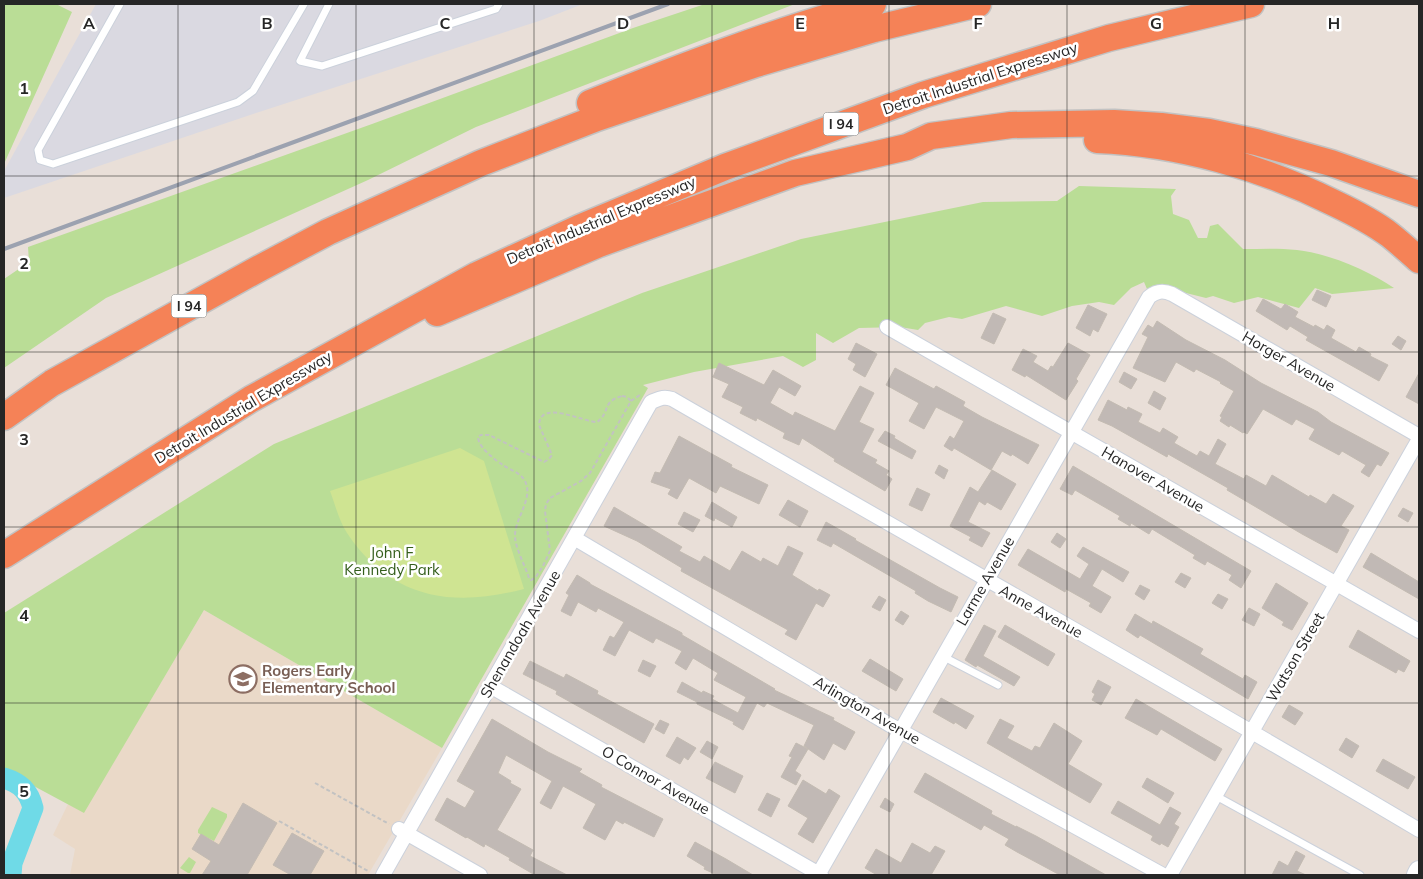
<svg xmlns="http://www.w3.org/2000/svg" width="1423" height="879" viewBox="0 0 1423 879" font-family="Mulish,sans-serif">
<rect width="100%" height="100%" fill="#e9dfd8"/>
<!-- industrial -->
<path fill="#dad9e1" d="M96,4H583L539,21L256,113L4,198V171Z"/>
<!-- education -->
<path fill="#ead9c8" d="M204,610L442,748L368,875H70L75,849L53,835L68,804L84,812Z"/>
<!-- green -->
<path fill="#badd96" d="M4,4H56L72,12L4,164Z
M705,4H795L476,127L368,180L106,298L4,368V279L29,262L28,247L372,124L633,28Z
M1079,186L1176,189L1171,196L1173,214L1189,220L1198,238H1207L1210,226L1218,224L1243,249C1261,249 1279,248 1297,250C1328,253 1369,271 1394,288L1332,294L1315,288L1299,308L1258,297L1234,303L1213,296L1206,298L1158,286L1147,289L1144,282L1131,288L1114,305L1099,302L1072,306L1042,316L1006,306L962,319L949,317L925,323L918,330L900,327L859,328L833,343L816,333V360L803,367L783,356L694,372L643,385L648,388L442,748L204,610L84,813L4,770V613L274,444L642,293L801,239L983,202L1057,201Z
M212,807L227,814V817L214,841L198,833V830Z
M189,857L196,862L190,873H188L180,868Z"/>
<!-- pitch -->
<path fill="#cfe492" d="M460,448L484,461L524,589C452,608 391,599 347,533C339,521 335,504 330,491Z"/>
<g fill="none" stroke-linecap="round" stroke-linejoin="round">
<!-- river -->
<path stroke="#6fdae7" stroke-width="21" d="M4,778C20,783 29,791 33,808L12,863L11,875"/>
</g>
<!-- building -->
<path fill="#c1b9b5" stroke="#c3bbb2" d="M1317,290L1331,296L1326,307L1312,300Z
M1263,299L1281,309L1285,304L1298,312L1295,317L1314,327L1315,325L1324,330L1327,325L1335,330L1331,338L1356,352L1359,347L1371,354L1370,356L1388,365L1379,381L1306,340L1308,337L1290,326L1287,330L1256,311Z
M1088,305L1107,314L1098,332L1093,329L1090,336L1076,328Z
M993,313L1006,319L994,344L981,338Z
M1157,321L1186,340L1225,360L1261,383L1318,412L1331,422L1389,453L1381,466L1377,464L1369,477L1361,472L1366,465L1342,451L1339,455L1309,439L1315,429L1296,419L1292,425L1263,409L1247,434L1244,432L1243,433L1230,425L1229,427L1220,421L1222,417L1220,416L1234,391L1220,383L1221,382L1196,369L1194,372L1176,362L1165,382L1133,368L1148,337L1142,334L1148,325L1153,328Z
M1398,336L1406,341L1401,350L1392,344Z
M856,343L877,354L865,377L853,370L856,364L848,359Z
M1068,343L1090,355L1076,379L1078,381L1066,400L1026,375L1025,377L1012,370L1023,349L1037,356L1033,362L1048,371L1051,366L1053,367Z
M719,363L764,385L773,370L801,386L795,396L779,387L770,403L793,416L795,412L835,431L860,386L874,393L859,422L874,429L862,452L877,460L875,463L889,471L886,475L892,479L885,491L834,461L835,459L802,438L799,445L783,438L785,433L757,418L756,421L740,413L743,407L722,397L729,384L713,377Z
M895,368L934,389L936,386L965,402L963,406L982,417L1039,445L1028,464L1012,454L1011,456L1002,451L991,470L954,448L952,451L944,446L950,436L954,439L964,421L936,407L924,429L909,421L919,403L886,385Z
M1124,372L1137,379L1131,389L1119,382Z
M1419,373V404L1406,397Z
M1154,391L1166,398L1160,410L1148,403Z
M1108,400L1127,410L1128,407L1142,414L1138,422L1160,433L1163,428L1178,437L1174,443L1197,456L1200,451L1209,456L1218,439L1226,444L1215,464L1244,479L1246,475L1266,486L1272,475L1309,497L1310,495L1326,504L1333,494L1354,506L1341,526L1349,530L1337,553L1302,534L1227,490L1228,488L1168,454L1167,457L1112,426L1098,420Z
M885,431L895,436L894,438L916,451L912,459L878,441Z
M679,436L732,465L731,467L768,485L759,504L720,486L716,493L689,478L677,499L668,494L671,489L651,482L655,472L660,473Z
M939,465L948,470L944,479L935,473Z
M1073,466L1251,571L1241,588L1229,580L1232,575L1207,561L1205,565L1193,558L1195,555L1152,529L1149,534L1131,523L1130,526L1118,519L1120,516L1075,490L1072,495L1060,489Z
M992,470L1016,484L1001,510L987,502L985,505L979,501L968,522L990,533L982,547L969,540L971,537L950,526L970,487L978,492Z
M917,488L930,494L922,511L909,505Z
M788,500L808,511L800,527L779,515Z
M712,502L737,517L732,527L715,518L714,521L705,516Z
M614,507L682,547L679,551L700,562L704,556L730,571L742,551L761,562L763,558L778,566L788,546L803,553L792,575L818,591L819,589L830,595L823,607L816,603L796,640L785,634L788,630L681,571L682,568L637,541L604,526Z
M1403,508L1413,513L1408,522L1398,516Z
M684,512L700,520L693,532L678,524Z
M826,522L856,539L855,540L940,588L958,597L951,612L928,601L915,593L916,591L833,543L831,547L817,540Z
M1057,533L1066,539L1060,548L1051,542Z
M1083,547L1129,572L1123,582L1102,569L1092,586L1111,597L1101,613L1089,606L1091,603L1066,589L1065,592L1018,565L1028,549L1080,579L1089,564L1077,556Z
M1371,553L1419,582V599L1363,567Z
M1181,573L1191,578L1185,588L1175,582Z
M577,575L590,583V584L682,633V635L775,689L774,690L834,718L833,720L855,732L845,750L833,743L824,760L804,746L814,725L767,703L764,707L757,703L743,730L733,724L734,722L697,704V702L677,692L682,682L702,693L703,691L714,696L712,699L738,713L746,697L714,680L718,673L693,658L686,670L675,663L682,651L656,638L653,643L629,630L615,656L603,650L610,636L614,638L624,622L598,608L596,612L578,602L571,616L561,611L569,595L566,593Z
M1276,583L1308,603L1292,630L1282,625L1284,622L1262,608Z
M1140,585L1150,590L1144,600L1135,594Z
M1218,594L1228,599L1222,609L1212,603Z
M879,596L886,600L880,611L872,607Z
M1249,608L1260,614L1254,626L1242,620Z
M901,611L909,616L903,625L895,620Z
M1135,614L1152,624L1153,621L1203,649L1200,654L1243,679L1245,675L1257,682L1248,699L1140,635L1138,638L1126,630Z
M984,625L996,631L983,656L1020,677L1014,686L977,665L976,667L965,660Z
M1005,625L1055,654L1048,666L998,637Z
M1358,630L1410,661L1404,672L1398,669L1396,673L1349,647Z
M870,659L903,679L896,691L862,671Z
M643,660L656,666L650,677L638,671Z
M530,661L564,678L566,674L598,691L597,694L654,724L644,743L556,694L557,691L523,674Z
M1098,680L1111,687L1101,705L1092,700L1095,694L1092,692Z
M941,698L974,716L966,729L955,722L954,724L933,712Z
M1136,699L1222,749L1215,761L1161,729L1157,735L1125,718Z
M1289,705L1303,713L1295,725L1282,717Z
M492,719L548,752L582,769L579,772L602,785L601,787L663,819L654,837L624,822L623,824L616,820L605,840L583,828L596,804L563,786L551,809L540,803L552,781L506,755L498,773L511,781L510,783L521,789L497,830L533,850L530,856L567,875H535L509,860L510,858L485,844L484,847L467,837L466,838L435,820L447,798L465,808L475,791L457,781Z
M1000,719L1014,726L1007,738L1032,751L1035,746L1040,748L1054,723L1082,741L1068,764L1102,784L1090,803L987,743Z
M660,720L669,724L664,734L655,729Z
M677,737L696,748L688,760L684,757L680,764L666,756Z
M1346,738L1359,746L1352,758L1339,750Z
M707,741L718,747L712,759L700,752Z
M796,743L808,749L795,771L801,775L796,785L781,777L792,757L789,756Z
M1383,759L1415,777L1408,789L1376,771Z
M715,762L743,776L735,793L706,778Z
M925,773L992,811L991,814L1016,827V826L1036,836L1106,875H1060L1017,852L1005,845L1009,839L984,825L981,830L914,792Z
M1147,778L1174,793L1168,803L1142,787Z
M803,780L826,794L829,789L840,796L813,843L798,834L808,818L788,806Z
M767,793L780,799L771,817L758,810Z
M885,798L894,804L890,812L880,807Z
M1118,801L1160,825L1170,807L1181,813L1174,824L1179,827L1168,847L1161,843L1160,845L1151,840L1153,836L1111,813Z
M243,803L277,823L247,875H202L211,861L192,849L201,834L219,845Z
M292,833L324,851L310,875H291L273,865Z
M695,842L726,859L753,875H717L704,869L705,867L687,856Z
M912,843L930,853L935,846L945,851L931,875H877L865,868L876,849L901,863Z
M1296,851L1305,856L1297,871L1306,875H1272L1279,861L1288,866Z"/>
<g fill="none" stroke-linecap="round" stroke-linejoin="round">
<!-- service casing -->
<g stroke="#cbd1db" stroke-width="9">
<path id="service" d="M120,4L38,150L40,160L53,164L238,102L253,91L304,4
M329,4L300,61L322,66L496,9L499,4
M942,656L998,685
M1216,796L1360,875"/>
</g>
<!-- minor casing -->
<g stroke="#cbd1db" stroke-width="16">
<path id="minor" d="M887,327L1419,631
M574,538L890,725L1163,875
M490,686L821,875
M399,829L480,875
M383,875L651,402C659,399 663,396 672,399C921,543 1172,683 1419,830
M818,875L1149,297C1156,291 1163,290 1172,294L1419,436
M1170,875L1419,439"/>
</g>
<!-- secondary casing -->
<g stroke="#cbd1db" stroke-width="22">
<path id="secondary" d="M1417,875L1419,871"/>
</g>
<!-- motorway casing -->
<g stroke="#c2c2c2" stroke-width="29">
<path id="motorway" d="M590,103C682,66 777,30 873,4
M1097,140C1178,143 1262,167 1334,203C1353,212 1373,222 1390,235C1400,243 1410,252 1419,260
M437,313L599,244L795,173L907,147L931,136L1011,125L1114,123L1161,126L1209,132L1256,142L1331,163L1419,194
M4,417L52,383L260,268L328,232L481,163L597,118L756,64L874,29L978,4
M4,555L251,399L477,275L579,228L725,167L923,95L1109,38L1251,4"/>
</g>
<!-- path -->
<path stroke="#c2c2c2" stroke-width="2" stroke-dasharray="4 2.5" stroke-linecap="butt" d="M622,396L627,397L631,401L590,473L581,481L550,498L546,504L545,511L550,551L543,566L535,578L531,580L529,578C525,565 516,550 515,537C514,519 534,499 525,481C521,473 510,470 503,465C495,460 478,447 478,437L481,435H489L544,462L549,459L552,455L539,425C540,399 583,422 597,422C611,412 601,402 622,396Z
M631,401L640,395
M315,783L389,824
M279,821L368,871"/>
<!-- service -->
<use href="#service" stroke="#fff" stroke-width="7"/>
<!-- minor -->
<use href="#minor" stroke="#fff" stroke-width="14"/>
<!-- secondary -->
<use href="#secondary" stroke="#fff" stroke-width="20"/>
<!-- motorway -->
<use href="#motorway" stroke="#f58257" stroke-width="26"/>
<!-- rail -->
<path stroke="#9ca2b0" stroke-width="4" d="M4,249L668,4"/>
</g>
<!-- grid -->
<path fill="none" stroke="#262626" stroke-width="1" stroke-opacity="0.55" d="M178,4V875M356,4V875M534,4V875M712,4V875M889,4V875M1067,4V875M1245,4V875M4,176H1419M4,352H1419M4,527H1419M4,703H1419"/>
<!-- icons -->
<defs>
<g id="school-ring" transform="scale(1.4375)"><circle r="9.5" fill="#fff" stroke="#8d6e63" stroke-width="1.5"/><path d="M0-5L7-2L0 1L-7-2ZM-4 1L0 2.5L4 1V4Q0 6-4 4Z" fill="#8d6e63"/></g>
</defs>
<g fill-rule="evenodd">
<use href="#school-ring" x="243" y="679"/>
</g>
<g text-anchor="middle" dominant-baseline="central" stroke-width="5" stroke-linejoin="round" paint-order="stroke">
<!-- shield labels -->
<g fill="#fff" stroke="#676767" stroke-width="1">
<rect x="823.5" y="112.5" width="35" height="23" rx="4"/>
<rect x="171.5" y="294.5" width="35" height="23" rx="4"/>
</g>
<g font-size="14" font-weight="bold" fill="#262626">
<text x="841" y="124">I 94</text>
<text x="189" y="306">I 94</text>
</g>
<!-- street labels -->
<g font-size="15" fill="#262626" stroke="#fff">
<text transform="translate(980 78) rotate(-18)">Detroit Industrial Expressway</text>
<text transform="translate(601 220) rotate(-23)">Detroit Industrial Expressway</text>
<text transform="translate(1289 361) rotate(30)">Horger Avenue</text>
<text transform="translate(243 407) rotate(-31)">Detroit Industrial Expressway</text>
<text transform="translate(1153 479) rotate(30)">Hanover Avenue</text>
<text transform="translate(985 581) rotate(-60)">Larme Avenue</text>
<text transform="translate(1041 611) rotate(29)">Anne Avenue</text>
<text transform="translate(520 634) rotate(-60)">Shenandoah Avenue</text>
<text transform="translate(1295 657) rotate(-60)">Watson Street</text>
<text transform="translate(867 710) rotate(30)">Arlington Avenue</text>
<text transform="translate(656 780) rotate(30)">O Connor Avenue</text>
</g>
<!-- park labels -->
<g font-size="15" fill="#345e1c" stroke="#fff">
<text x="392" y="552">John F<tspan x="392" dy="17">Kennedy Park</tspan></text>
</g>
<!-- education labels -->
<g font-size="15" font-weight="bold" fill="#785e54" stroke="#fff" text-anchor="start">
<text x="262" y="670">Rogers Early<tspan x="262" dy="17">Elementary School</tspan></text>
</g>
</g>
<g font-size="16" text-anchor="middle" font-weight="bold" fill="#262626" stroke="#fff" stroke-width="5" stroke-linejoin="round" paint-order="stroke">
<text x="89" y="29">A</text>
<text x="267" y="29">B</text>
<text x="445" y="29">C</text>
<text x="623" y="29">D</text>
<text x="800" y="29">E</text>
<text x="978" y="29">F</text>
<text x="1156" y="29">G</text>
<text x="1334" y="29">H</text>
<text x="24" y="94">1</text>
<text x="24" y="269">2</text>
<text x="24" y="445">3</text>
<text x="24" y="621">4</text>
<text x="24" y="797">5</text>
</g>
<!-- border -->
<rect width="1423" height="879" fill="none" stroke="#262626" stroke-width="10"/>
</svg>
